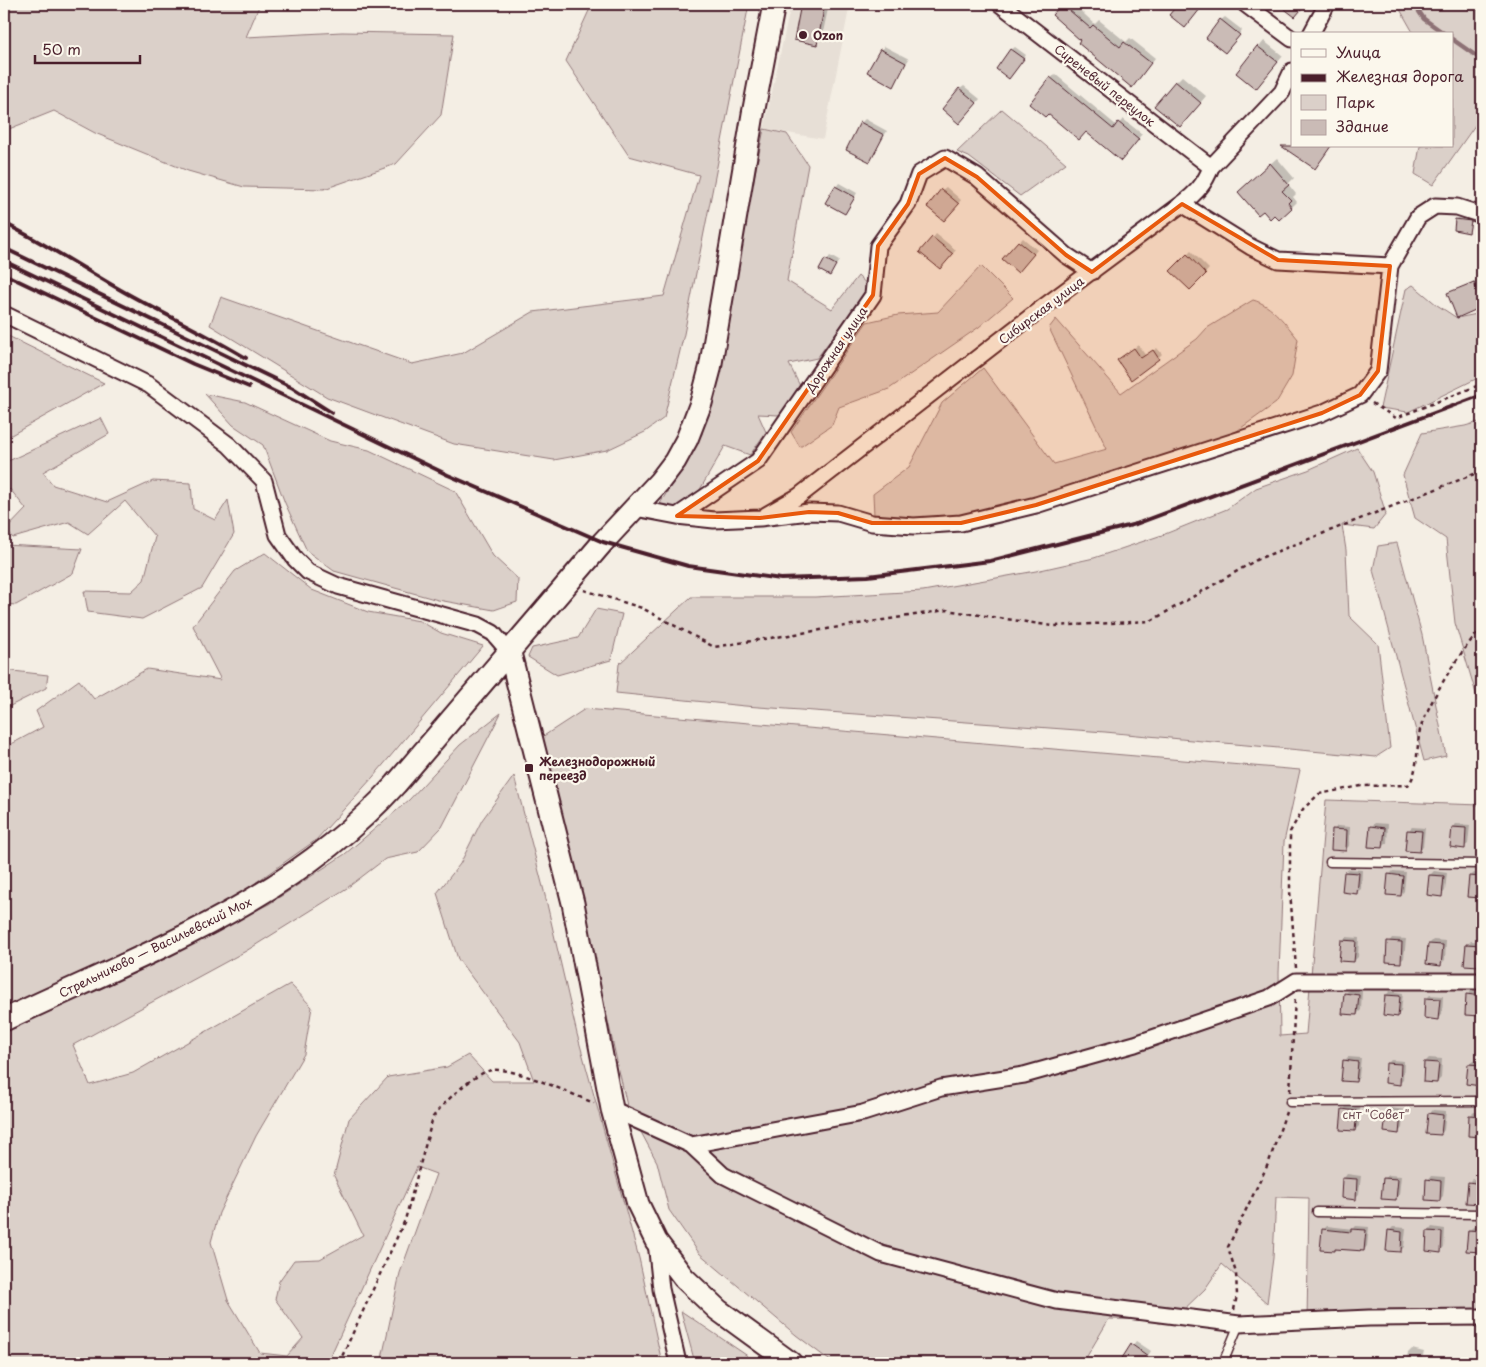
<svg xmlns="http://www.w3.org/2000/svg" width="1486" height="1367" viewBox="0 0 1486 1367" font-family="'Playpen Sans',sans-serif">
<rect width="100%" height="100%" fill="#f4eee4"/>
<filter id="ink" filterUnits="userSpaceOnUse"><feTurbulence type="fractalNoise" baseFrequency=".02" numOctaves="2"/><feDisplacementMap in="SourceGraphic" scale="10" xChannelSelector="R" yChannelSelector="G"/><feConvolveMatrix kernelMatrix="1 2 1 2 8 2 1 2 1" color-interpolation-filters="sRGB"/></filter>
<g filter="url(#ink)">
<!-- built -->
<path fill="#e7dfd6" d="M791,4H850L823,139L764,129Z"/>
<!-- green -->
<path fill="#dbd0c9" stroke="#92787a" d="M4,4H260L246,37L342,32L454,34L441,115L396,164L324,189L244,187L188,171L95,133L54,111L4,131Z
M592,4H749L684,334L664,418L645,432L607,450L554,460L454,444L327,397L210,325L221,297L412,364L463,353L533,312L664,296L699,175L629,156L566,61Z
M1397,4H1482V124L1478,121L1433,185L1415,174L1420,146H1452V34H1414Z
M1002,109L1066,163L1020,196L969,157L957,152Z
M764,129L787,134L808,165L787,281L832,309L858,276L870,287L817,358L789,364L804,394L779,415L758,414L766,432L750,455L725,446L690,507H658L702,434Z
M981,266L1013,298L979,327L889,389L839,407L832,425L800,447L791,432L867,322L898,315L938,312Z
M1413,285L1437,305L1457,318L1482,313V376L1408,412L1380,408L1406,289Z
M1253,300C1272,305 1286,324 1298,339L1292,376L1276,403L1234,433L1157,461L1015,506L929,520L874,515L873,494L909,467L942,403L983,368L1054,464L1107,449L1049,328L1056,319L1121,393L1197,339L1207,328Z
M4,334L104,383L4,439Z
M205,394L245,402L330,441L369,450L455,491L493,556L518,579L517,602L494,610L438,600L334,571L307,551L285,503L263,445L233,425Z
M101,418L109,434L43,472L53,485L107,502L153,481L191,483L193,509L215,520L228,500L234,534L202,588L142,619L88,612L84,591L131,592L144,580L155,537L125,501L88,534L69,522L13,538L6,530L26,509L10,489L4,495V463Z
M1482,421V714L1455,623L1446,539L1415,518L1403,475L1422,433L1465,426Z
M1357,448L1373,472L1386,514L1374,529L1342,525L1346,550L1349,616L1378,644L1390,748L1376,757L1105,732L745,706L616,693L619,664L691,597H815L923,591L1036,571L1094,558L1165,534L1227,509L1256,488L1308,470Z
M1397,543L1422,635L1446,756L1424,761L1373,570L1378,546Z
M4,545L82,549L73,573L16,605L4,604Z
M265,553L312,590L368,612L420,621L441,633L483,646L373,777L316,840L231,900L4,1010V748L43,727L36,711L79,680L94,699L147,669L221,680L193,626L235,571Z
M596,609L622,614L611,660L557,675L528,657L532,648L578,638Z
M4,670L48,675L46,688L4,709Z
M585,709L1300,770L1284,842L1279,973L1280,1036L1306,1034L1326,800L1482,805V1326L1307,1321L1309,1198L1276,1197L1273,1258L1267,1303L1222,1264L1205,1289L1173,1320L1109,1319L1083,1363H833L796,1335L699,1253L669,1210L657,1162L627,1106L595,963L539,739Z
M501,713L442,827L418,852L385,859L347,888L246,951L73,1045L90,1085L133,1073L290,984L312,1007L304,1054L256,1136L219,1213L211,1242L228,1300L260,1353L287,1356L303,1338L275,1299L279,1281L294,1260L320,1259L363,1235L334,1176L349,1119L388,1077L447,1067L468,1055L492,1081H534L520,1042L458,959L437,893L460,864L482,820L514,776L544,891L577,1034L639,1258L662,1363H381L400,1273L436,1174L417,1167L330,1357L345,1363H4V1032L269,904L345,854L409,800L460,745Z
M681,1311L758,1363H695Z"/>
<!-- shadow -->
<path fill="#0003" d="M802,4H829L822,37L816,43L795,39Z
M1064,4H1073L1095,24L1099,20L1126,42L1130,38L1155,58L1137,81L1082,40L1054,15Z
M1225,17L1242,30L1229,48L1221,20Z
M1264,41L1283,56L1256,88L1238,73Z
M884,46L909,59L893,85L868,72Z
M1015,47L1026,55L1013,74L1011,50Z
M1055,74L1117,126L1123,119L1142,134L1124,155L1086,130L1030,103Z
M1182,76L1206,96L1186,120L1176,82Z
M964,86L980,99L963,119L960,89Z
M865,119L887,131L870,161L861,123Z
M1277,158L1294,178L1288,184L1296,194L1293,197L1297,202L1291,208L1275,213L1245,186Z
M839,183L857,193L845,213L836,187Z
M946,187L961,200L948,216L942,190Z
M1458,218L1472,220L1469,231L1456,220Z
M936,234L956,250L944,264L933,238Z
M1023,238L1037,250L1022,268L1004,259Z
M1191,251L1209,269L1190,289L1172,271Z
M830,256L839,261L830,274L821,269Z
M1478,279L1482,289V306L1458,316L1449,294Z
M1138,345L1146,356L1157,348L1162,354L1158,358L1118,361Z
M1375,823L1388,824L1387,843L1383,847L1371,827Z
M1456,824L1470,825L1468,844L1464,847L1453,827Z
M1337,826L1350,827L1349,846L1345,850L1334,830Z
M1412,827L1425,828L1423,847L1419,851L1408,831Z
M1349,869L1362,870L1361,889L1357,892L1345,872Z
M1393,871L1406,872L1404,891L1401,895L1389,875Z
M1434,871L1447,873L1445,891L1442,895L1430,875Z
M1474,873L1482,874V897L1470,877Z
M1346,937L1359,938L1358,957L1354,961L1342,941Z
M1392,938L1406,939L1404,958L1400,962L1389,942Z
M1433,940L1446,941L1445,960L1441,964L1429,944Z
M1471,941L1482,942V961L1479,965L1467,945Z
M1349,990L1362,991L1361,1010L1357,1014L1345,994Z
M1390,991L1403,993L1401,1012L1397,1015L1386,995Z
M1471,991L1482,992V1012L1479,1015L1468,995Z
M1430,995L1443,996L1442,1015L1438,1018L1427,998Z
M1348,1057L1361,1058L1359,1077L1356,1081L1344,1061Z
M1429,1058L1442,1059L1441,1078L1437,1082L1424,1081L1425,1062Z
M1391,1060L1404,1061L1403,1080L1399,1084L1388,1063Z
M1473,1061H1482L1481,1084L1469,1064Z
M1347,1106L1360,1107L1359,1126L1355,1130L1343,1110Z
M1391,1108L1404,1110L1402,1128L1399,1132L1387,1112Z
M1433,1110L1446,1111L1444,1130L1441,1134L1429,1114Z
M1474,1112L1482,1113V1136L1469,1135L1470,1116Z
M1347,1174L1361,1176L1359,1194L1355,1198L1344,1178Z
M1388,1175L1401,1176L1399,1195L1396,1199L1384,1179Z
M1431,1176L1445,1177L1443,1196L1439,1200L1428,1180Z
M1473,1179L1482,1180L1481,1203L1469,1183Z
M1327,1226L1353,1229L1356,1226L1369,1227L1367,1246L1364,1250L1337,1247L1335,1250L1323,1230Z
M1393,1227L1406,1228L1404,1247L1400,1251L1389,1231Z
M1432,1227L1445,1229L1444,1247L1440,1251L1429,1231Z
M1473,1227L1482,1228L1481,1251L1469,1231Z
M1136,1341L1151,1351L1143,1363H1124L1121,1361Z
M1412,1349L1424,1352L1421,1363H1405L1408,1353Z"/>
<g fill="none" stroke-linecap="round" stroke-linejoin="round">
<!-- stream -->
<path stroke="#8d7174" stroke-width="4.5" d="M1414,4L1424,19L1445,34
M1452,39L1482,60"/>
</g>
<!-- building -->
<path fill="#cabbb6" stroke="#4a1f2b" d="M801,4H825L817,45L794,40Z
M1062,4L1090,28L1093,25L1120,47L1124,42L1151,63L1132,88L1078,43L1080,40L1052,15Z
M1178,4H1204L1185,28L1169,15Z
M1278,4H1306L1295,17Z
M1220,19L1240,35L1225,53L1206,38Z
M1257,46L1278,62L1256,89L1236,73Z
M880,49L906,63L894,87L867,72Z
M1010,49L1024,59L1009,79L996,69Z
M1050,77L1113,129L1118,122L1139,139L1121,161L1086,132L1079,140L1048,114L1045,117L1029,104Z
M1175,81L1201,103L1180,127L1154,106Z
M959,88L977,103L959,124L942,109Z
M860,122L884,135L870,162L846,150Z
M1281,146H1331L1315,169Z
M1270,163L1289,185L1282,191L1291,200L1288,203L1292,208L1279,220L1274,215L1270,219L1263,211L1258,215L1238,192Z
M835,186L855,197L845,214L825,203Z
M941,189L959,204L944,221L927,207Z
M1455,219L1471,221L1469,233L1454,230Z
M932,237L953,254L940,269L919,252Z
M1018,241L1034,254L1018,273L1002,259Z
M1187,254L1206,274L1190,290L1170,271Z
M825,259L836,265L830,276L819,270Z
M1474,282L1482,307L1457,318L1447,293Z
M1134,348L1141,358L1153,350L1159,359L1131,380L1117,360Z
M1370,826L1385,828L1383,848L1368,847Z
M1452,827L1466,828L1465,849L1450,847Z
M1332,829L1347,830L1346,851L1331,850Z
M1407,830L1422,831L1420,852L1405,851Z
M1344,872L1359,873L1357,894L1342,892Z
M1388,874L1403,876L1401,896L1386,895Z
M1429,875L1444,876L1442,897L1427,895Z
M1469,876L1482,877V898L1467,897Z
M1341,940L1356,941L1354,962L1339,961Z
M1387,941L1402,942L1401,963L1386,962Z
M1428,944L1443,945L1441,966L1426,964Z
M1466,944L1481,945L1479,966L1464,965Z
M1344,993L1359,995L1357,1015L1342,1014Z
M1466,994L1481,996L1480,1016L1465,1015Z
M1385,995L1400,996L1398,1017L1383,1015Z
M1425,998L1440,999L1438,1020L1424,1018Z
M1343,1060L1358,1062L1356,1082L1341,1081Z
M1424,1062L1439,1063L1437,1083L1423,1082Z
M1386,1063L1401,1064L1400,1085L1385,1083Z
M1468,1064L1482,1065L1481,1086L1466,1084Z
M1342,1109L1357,1111L1355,1131L1340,1130Z
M1386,1112L1401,1113L1399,1134L1384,1132Z
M1428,1113L1443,1115L1441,1135L1426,1134Z
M1469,1115L1482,1116V1137L1468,1136Z
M1342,1178L1357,1179L1356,1200L1341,1198Z
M1383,1178L1398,1179L1396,1200L1381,1199Z
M1426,1179L1441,1181L1440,1201L1425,1200Z
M1468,1182L1482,1184L1481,1204L1466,1203Z
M1322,1229L1351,1232V1229L1366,1230L1364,1251L1335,1249V1251L1320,1250Z
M1388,1230L1402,1232L1401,1252L1386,1251Z
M1468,1230L1482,1231L1481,1252L1466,1251Z
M1427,1231L1442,1232L1441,1253L1426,1251Z
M1131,1344L1148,1356L1143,1363H1119Z"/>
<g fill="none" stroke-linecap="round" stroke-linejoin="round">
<!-- lane casing -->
<g stroke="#4a1f2b" stroke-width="11">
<path id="lane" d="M1330,862L1482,864
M1290,1102L1482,1101
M1317,1212L1482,1214
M1223,1363L1239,1324"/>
</g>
<!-- street casing -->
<g stroke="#4a1f2b" stroke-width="19">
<path id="street" d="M1000,4L1211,167
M1245,4L1292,39
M1311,34L1327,4
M1182,204L1251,247L1278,260L1390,266
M4,314L149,385L229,445L264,481L278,535L295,559L308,572L338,586L478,625L493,633L510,653
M635,508L677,516L714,520L760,518L809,512L838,513L872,523L914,526L961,523L1036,505L1322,413L1360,395L1378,371L1390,266L1418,217L1435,206L1457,207L1482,215
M766,515L799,496L1038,311L1182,204C1196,193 1205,184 1211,167L1282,92L1292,71
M677,516L758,461L873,295L878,246L908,204L919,174L945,158L977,177L1066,255L1092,272
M612,1109L691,1145L723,1175L881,1254L1057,1301L1239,1324L1369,1318L1482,1317
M691,1145L863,1113L941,1088L1024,1075L1135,1044L1269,998L1296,981H1482
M656,1242L661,1289L678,1363"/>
</g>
<!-- secondary casing -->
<g stroke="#4a1f2b" stroke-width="25">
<path id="secondary" d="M510,653L573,903L612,1109L638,1204L656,1241L684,1278L718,1310L791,1363
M4,1020C145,953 290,902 396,784L603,542L659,482L675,461L687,439L701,403L710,369L753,114L774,4"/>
</g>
<!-- path -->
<path stroke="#4a1f2b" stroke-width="2.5" stroke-dasharray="4 4" stroke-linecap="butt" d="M1372,403L1396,418L1482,384
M584,590L642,608L714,647L946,610L1053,626L1151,621L1258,559L1482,471
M1296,968L1290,891V832L1303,809L1319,794L1361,786L1408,785C1419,772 1416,748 1420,730C1427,705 1462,646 1482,629
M1290,1092L1295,998
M1234,1310L1237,1295L1236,1273L1228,1247L1269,1162L1286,1112
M339,1363L405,1220L433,1117C443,1103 474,1073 492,1070C515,1067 571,1094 594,1103"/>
<!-- lane -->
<use href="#lane" stroke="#fbf7ec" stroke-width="8"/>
<!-- street -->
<use href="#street" stroke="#fbf7ec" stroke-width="15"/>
<!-- secondary -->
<use href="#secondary" stroke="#fbf7ec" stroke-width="21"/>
<!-- rail -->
<path stroke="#4a1f2b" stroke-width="4" d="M4,223C44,243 81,267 119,289C161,313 205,333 246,358
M4,248L293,388L332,413
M4,261L448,475L603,542L688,566L781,579L868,576L990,561L1136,524L1482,395
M4,274L193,364L249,387"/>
</g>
</g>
<!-- marked area -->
<path fill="#e8590c" fill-opacity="0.2" stroke="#e8590c" stroke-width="4" stroke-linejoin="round" d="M945,158L977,177L1066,255L1092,272L1182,204L1278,260L1390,266L1378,371L1360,395L1322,413L1036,505L961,523H872L838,513L809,512L760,518L677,516L758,461L873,295L878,246L908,204L919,174Z"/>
<!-- markers -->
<g fill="#4a1f2b" stroke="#fbf7ec" stroke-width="2">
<circle cx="803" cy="35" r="5"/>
<rect x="524" y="763" width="10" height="10" rx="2.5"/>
</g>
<g text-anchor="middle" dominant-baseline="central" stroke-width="4.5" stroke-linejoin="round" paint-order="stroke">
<!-- poi labels -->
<g font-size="12" font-weight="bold" fill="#4a1f2b" stroke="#fbf7ec" text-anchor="start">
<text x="813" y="35">Ozon</text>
<text x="539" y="761">Железнодорожный<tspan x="539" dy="14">переезд</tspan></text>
</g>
<!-- street labels -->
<g font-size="12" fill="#4a1f2b" stroke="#fbf7ec">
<text transform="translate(1105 85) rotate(38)">Сиреневый переулок</text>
<text transform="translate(1041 310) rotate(-37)">Сибирская улица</text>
<text transform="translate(836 349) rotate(-56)">Дорожная улица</text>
<text transform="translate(155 947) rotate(-26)">Стрельниково — Васильевский Мох</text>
</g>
<!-- park labels -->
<g font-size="12" fill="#6e4b52" stroke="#fbf7ec">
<text x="1376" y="1114">снт "Совет"</text>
</g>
</g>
<!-- margin -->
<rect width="1486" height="1367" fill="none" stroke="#fbf7ec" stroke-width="20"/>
<rect x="10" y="10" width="1466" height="1347" fill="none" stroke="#4a1f2b" stroke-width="2" filter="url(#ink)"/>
<!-- legend -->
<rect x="1291" y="32" width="162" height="115" fill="#fbf7ec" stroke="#b4a19f"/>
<rect x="1301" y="49" width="25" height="8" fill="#fbf7ec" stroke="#b4a19f"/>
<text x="1336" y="58" font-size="15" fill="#4a1f2b">Улица</text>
<rect x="1301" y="74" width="25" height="8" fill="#4a1f2b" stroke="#b4a19f"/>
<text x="1336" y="82" font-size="15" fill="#4a1f2b">Железная дорога</text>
<rect x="1301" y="95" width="25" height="15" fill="#dbd0c9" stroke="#b4a19f"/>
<text x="1336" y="108" font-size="15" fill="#4a1f2b">Парк</text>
<rect x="1301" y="120" width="25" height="15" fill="#cabbb6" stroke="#b4a19f"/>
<text x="1336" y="132" font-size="15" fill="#4a1f2b">Здание</text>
<!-- scale -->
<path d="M35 55v8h105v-8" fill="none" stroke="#4a1f2b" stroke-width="2.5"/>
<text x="42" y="55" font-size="15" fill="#4a1f2b" stroke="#fbf7ec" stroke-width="4" paint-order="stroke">50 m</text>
</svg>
